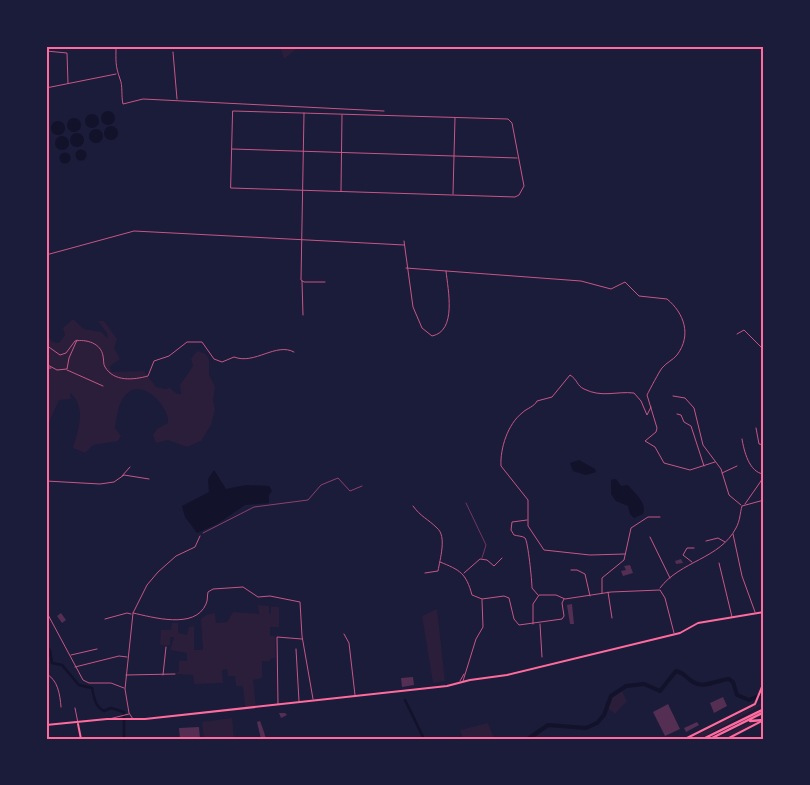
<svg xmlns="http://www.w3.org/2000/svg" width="810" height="785" viewBox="0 0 810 785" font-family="Manrope,sans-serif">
<rect width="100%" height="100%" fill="#1b1b3a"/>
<!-- green -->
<path fill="#2a1e3b" d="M280,46H300L284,59Z
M73,319L84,329L101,332L108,338L107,333L98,321H104L117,339L114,348L120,359L109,367L112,372L144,371L156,387L165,389L170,388L177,394H181L180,385L193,366L191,359L197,351L206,354L209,360V375L215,386L213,401L215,410L211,425L201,441L187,447L168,440L156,443L153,435L157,429L168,423C170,408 144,380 129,392C118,400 117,416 115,428L121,436L118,441L93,445L85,453L73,448C78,430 87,407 70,393L71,399L59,400L46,429V333L52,342L59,343L65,335L63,328Z
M258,605L269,606V613L271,614V607H279V627H270V636H275V658L270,659V661H262V678L253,680L256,706L245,707L243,686H236L235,676H228L227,669L222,670L223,683L194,684L193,675L175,674L179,671V661H187V653L170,650L174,637H170V645H160L161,630H171L172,623H178V633L187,635L189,627L194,626V650H203L201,619L206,615L215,613L216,623L227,622L233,612L259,614Z
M437,609L445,681L433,683L422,616Z
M622,691L627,701L615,714L608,708L609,700Z
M759,704L762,705L707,735L699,739H689Z
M232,718L234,739H204L202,722Z
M752,721H760L724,739H715Z
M488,723L494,739H463L460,730Z"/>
<!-- water -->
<path fill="#12122b" d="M101 118a7 7 0 1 1 14 0a7 7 0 1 1-14 0Z
M85 121a7 7 0 1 1 14 0a7 7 0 1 1-14 0Z
M67 125a7 7 0 1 1 14 0a7 7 0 1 1-14 0Z
M51 128a7 7 0 1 1 14 0a7 7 0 1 1-14 0Z
M104 133a7 7 0 1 1 14 0a7 7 0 1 1-14 0Z
M89 136a7 7 0 1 1 14 0a7 7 0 1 1-14 0Z
M70 140a7 7 0 1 1 14 0a7 7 0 1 1-14 0Z
M55 143a7 7 0 1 1 14 0a7 7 0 1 1-14 0Z
M75.5 155a5.5 5.5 0 1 1 11 0a5.5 5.5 0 1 1-11 0Z
M59.5 158a5.5 5.5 0 1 1 11 0a5.5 5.5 0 1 1-11 0Z
M579,460L595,469L596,472L586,475L573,471L570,463Z
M214,470L226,489L246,485L269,486L272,491L269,495V503L245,505L217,524L197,533L185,517L182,506L209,492L208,479Z
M616,479L621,486L628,485C635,494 647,502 643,514L634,518L630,514L628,506L616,501L611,494V480Z"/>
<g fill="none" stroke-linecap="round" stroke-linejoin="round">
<!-- canal -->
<path stroke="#12122b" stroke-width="2.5" d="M46,645L50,651L52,663L62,665L79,685L92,688C94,697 95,707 104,711L111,708L124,712V739
M405,700L424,739"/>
<!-- river -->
<path stroke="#12122b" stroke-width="4" d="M528,739L548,725L586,728L597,723L604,715L611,696L626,686L644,684L660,691L676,671C685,673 686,678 693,682C704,689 717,680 729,679L733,682L737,695L749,700L764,694"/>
</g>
<!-- building -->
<path fill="#542f53" d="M681,559L683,563L676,564L675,561Z
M630,565L633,573L623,576L621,571L626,570L624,566Z
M572,604L574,624H570L567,605Z
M61,613L66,620L62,623L57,616Z
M413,677L414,685L402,687L401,678Z
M723,697L727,706L714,713L710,703Z
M668,704L680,729L665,736L653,712Z
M279,713H285L287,715L281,718Z
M260,721L264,732L266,739H261L257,722Z
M697,722L699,725L686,732L684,728Z
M199,727L200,739H180L179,728Z"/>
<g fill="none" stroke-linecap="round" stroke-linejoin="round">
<!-- path -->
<path stroke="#ff6b9d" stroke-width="0.5" d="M203,533L254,507L308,500L321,485L338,478L350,491L362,486"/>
<!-- service -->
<path stroke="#c65784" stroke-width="0.5" d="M466,503L486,545L482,558"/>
<!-- minor -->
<path stroke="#c65784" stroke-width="1" d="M116,46C116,61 115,65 120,79C123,86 121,96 123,104L143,99L384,111
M46,51L67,53L68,83
M173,52L177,99
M46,88L116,74
M233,111L508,119L512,123L524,186L519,195L515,197L231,188Z
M304,113L301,280L304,282H325
M232,149L517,158
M341,191L342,115
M453,194L455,118
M404,241L413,307L422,328L432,336C457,331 448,290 446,271
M46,255L134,231L404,245
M406,268L581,281L611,289L625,282L639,296L667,299C684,313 692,335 677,355C673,360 667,362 662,368C659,372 650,389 647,395L657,428L656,432L645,441L655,447L664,463L690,470L715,462
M302,281L303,315
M737,334L744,330L764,350
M46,345L60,355L66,353L75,341C86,339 101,343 103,356C104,360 103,364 105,367C114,382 133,380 148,376L154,361L169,356L187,342H202L214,359L222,362L234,357C255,365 276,342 294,352
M46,364L57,370L67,369L69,358L77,340
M46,368H51
M67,370L103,386
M673,396L685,398L694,408L703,445L721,469L729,495L741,505
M677,414L681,415L684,422L691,426L704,466
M756,428L759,444L764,445
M742,439C744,451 749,472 763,474
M722,473L737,466
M122,476L130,467
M46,481L100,484L114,482L124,475L149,479
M745,504L761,481L764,473
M413,506C421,517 428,519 437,528C447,536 440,559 438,571L425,573
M527,520L512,522L511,530L514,535C517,536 523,536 525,538C528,541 532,581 532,588L538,595
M733,534L742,576L755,612
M650,537L670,578
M706,541L718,538L725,542
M625,554L590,555L544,550L528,526V500L501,466C500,448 508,424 522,413C527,408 534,407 537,401L552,397L570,375C577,379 577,386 584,389C602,398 616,391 634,393L641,401L647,415L651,407
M440,562C460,570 466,573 472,595L482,599
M692,562L683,555L687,548H694
M719,563L732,617
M571,570H577L585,574L590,596
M464,573L480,559L487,560L494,566L502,558
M660,588C680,561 720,559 736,528C740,521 740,513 742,506L764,500
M608,592L612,618
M602,593V578L624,560L631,528L648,517H660
M482,599L504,596L509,598L514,619L519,625L562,619L564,616L562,603L564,599
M46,611L83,680L89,683H111L124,688
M133,613C152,617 195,630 206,604C208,600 207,596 208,592L213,589L243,587L258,597L270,596L300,602L302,636L313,699
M105,619L127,613L131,614
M533,624V604L539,595H556L565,599L611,592L660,590L665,598L674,633
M540,624L542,657
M344,634L349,643L355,695
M296,649L299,701
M71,655L97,649
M75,667L119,656L127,657
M46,674C58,679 60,695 61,707
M126,675L175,674
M163,675L166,647
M460,681L464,674
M463,681L476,639L483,627L482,600
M278,704L277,637L302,639
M75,708L78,723
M109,719L129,714
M133,719L129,713L125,689L133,613L147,585L158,572L176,556L195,547L200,536"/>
<!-- secondary -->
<path stroke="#ff6b9d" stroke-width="2" d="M78,724L81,739
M46,725L107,719H145L447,686L470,680L507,675L680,633L698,623L764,612
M685,739L755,704L764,682
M727,739L764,720"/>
<!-- motorway -->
<path stroke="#ff6b9d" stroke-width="2.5" d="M750,721L764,720
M703,739L764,709
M710,739L764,712"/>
</g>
<!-- border -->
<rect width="810" height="785" fill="none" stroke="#1b1b3a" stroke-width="95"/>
<rect x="48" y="48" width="714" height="690" fill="none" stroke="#ff6b9d" stroke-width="2"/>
</svg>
